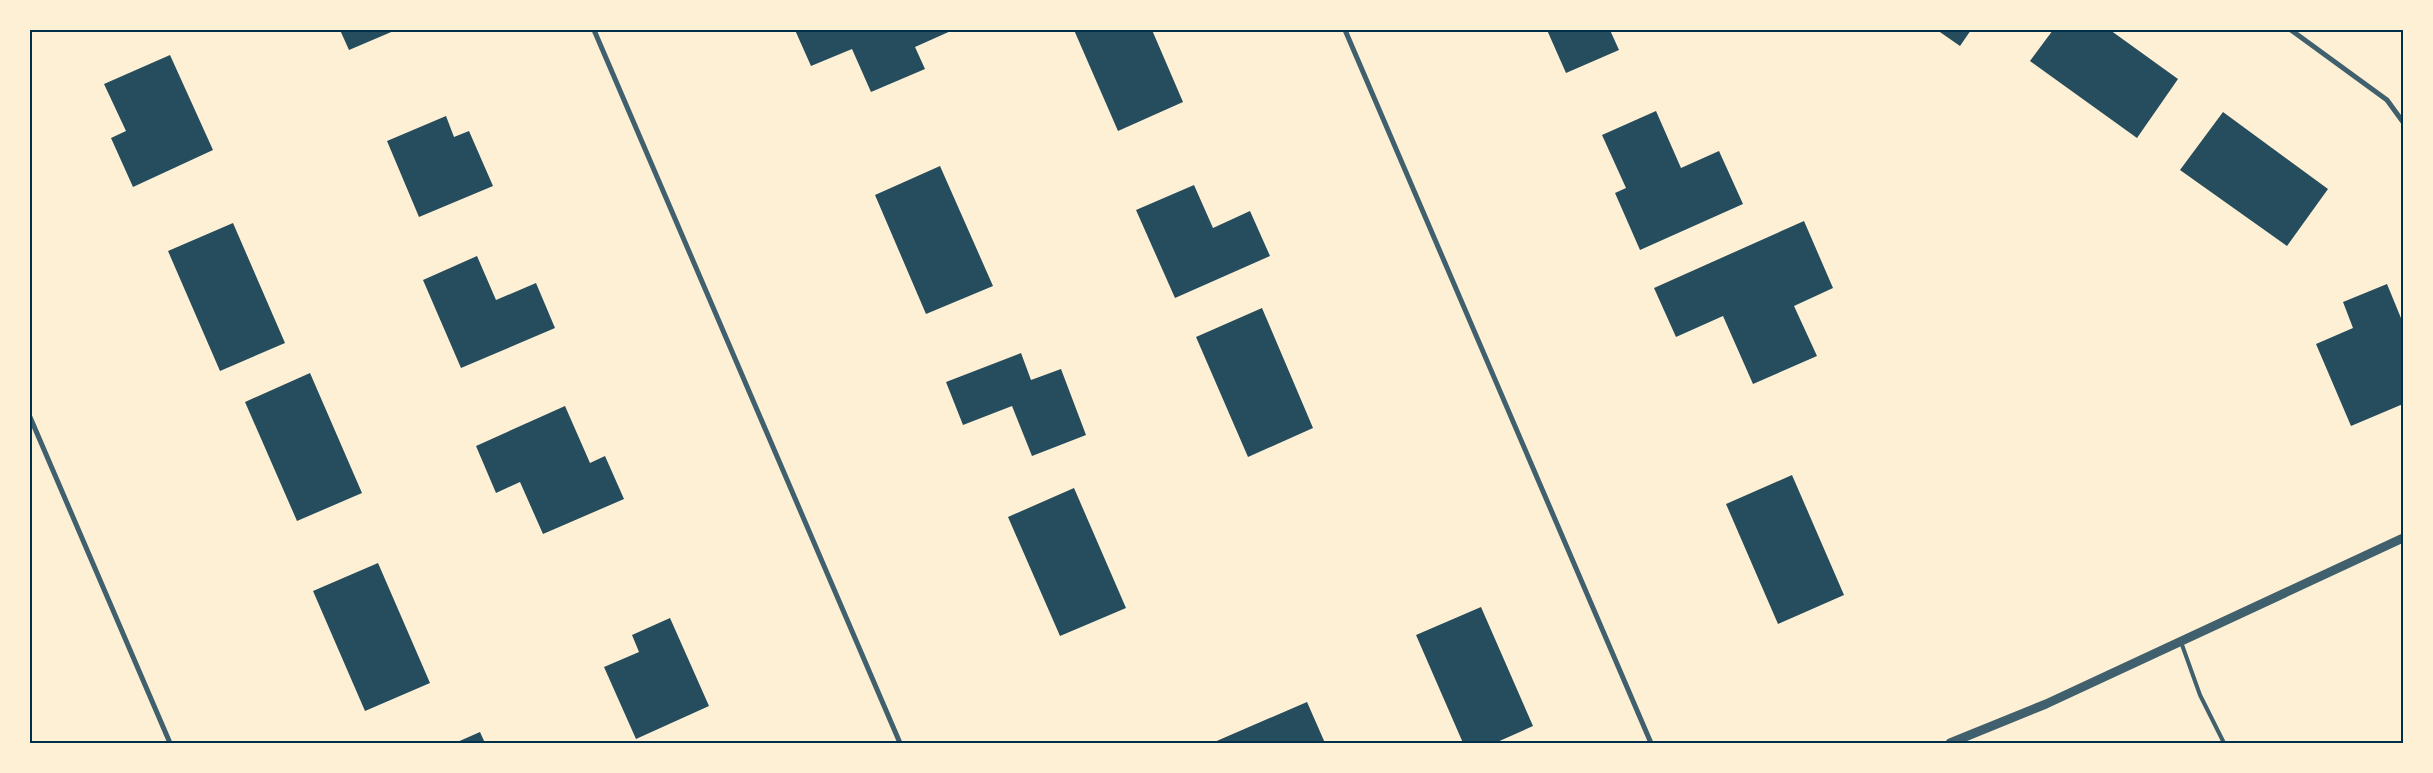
<svg xmlns="http://www.w3.org/2000/svg" width="2433" height="773" viewBox="0 0 2433 773" font-family="Barlow,sans-serif">
<rect width="100%" height="100%" fill="#fdf0d5"/>
<!-- building -->
<path fill="#264d5e" d="M340,30H396L349,50Z
M795,30H953L915,47L925,69L871,92L852,49L811,66Z
M1074,30H1152L1183,102L1118,131Z
M1547,30H1610L1619,50L1566,73Z
M1937,30H1971L1960,46Z
M2053,30H2110L2178,79L2137,138L2030,61Z
M170,55L213,150L133,187L111,138L126,131L104,84Z
M1656,111L1681,168L1719,151L1743,204L1640,250L1615,193L1626,188L1602,135Z
M2223,112L2328,189L2287,246L2180,170Z
M446,116L454,137L469,131L493,186L419,217L387,141Z
M940,166L993,286L926,314L875,195Z
M1194,185L1213,228L1250,211L1270,256L1175,298L1136,210Z
M1804,221L1833,288L1794,306L1817,356L1753,384L1723,316L1676,337L1654,288Z
M233,223L285,343L220,371L168,251Z
M477,256L496,300L536,283L555,328L461,368L423,280Z
M2387,284L2403,323V348L2401,349L2403,354V404L2351,426L2316,344L2353,328L2343,302Z
M1262,308L1313,428L1248,457L1196,337Z
M1021,353L1031,380L1061,369L1086,435L1032,456L1012,406L963,425L946,382Z
M310,373L362,493L297,521L245,402Z
M565,406L590,463L605,456L624,499L543,534L520,482L496,493L476,446Z
M1792,475L1844,595L1778,624L1726,504Z
M1074,488L1126,608L1060,636L1008,517Z
M378,563L430,683L365,711L313,591Z
M1481,607L1533,726L1495,743H1463L1416,635Z
M670,618L709,706L636,739L604,667L639,652L632,635Z
M1307,702L1325,743H1212Z
M480,732L485,743H455Z"/>
<g fill="none" stroke-linecap="round" stroke-linejoin="round">
<!-- service -->
<path stroke="#3f606c" stroke-width="4" d="M2181,642L2200,695L2224,743"/>
<!-- minor -->
<path stroke="#3f606c" stroke-width="5" d="M594,30L900,743
M1345,30L1651,743
M2291,30L2387,100L2403,122
M30,417L170,743"/>
<!-- tertiary -->
<path stroke="#3f606c" stroke-width="9" d="M1950,743L2046,704L2403,538"/>
</g>
<!-- border -->
<rect width="2433" height="773" fill="none" stroke="#fdf0d5" stroke-width="62"/>
<rect x="31" y="31" width="2371" height="711" fill="none" stroke="#003049" stroke-width="2"/>
</svg>
